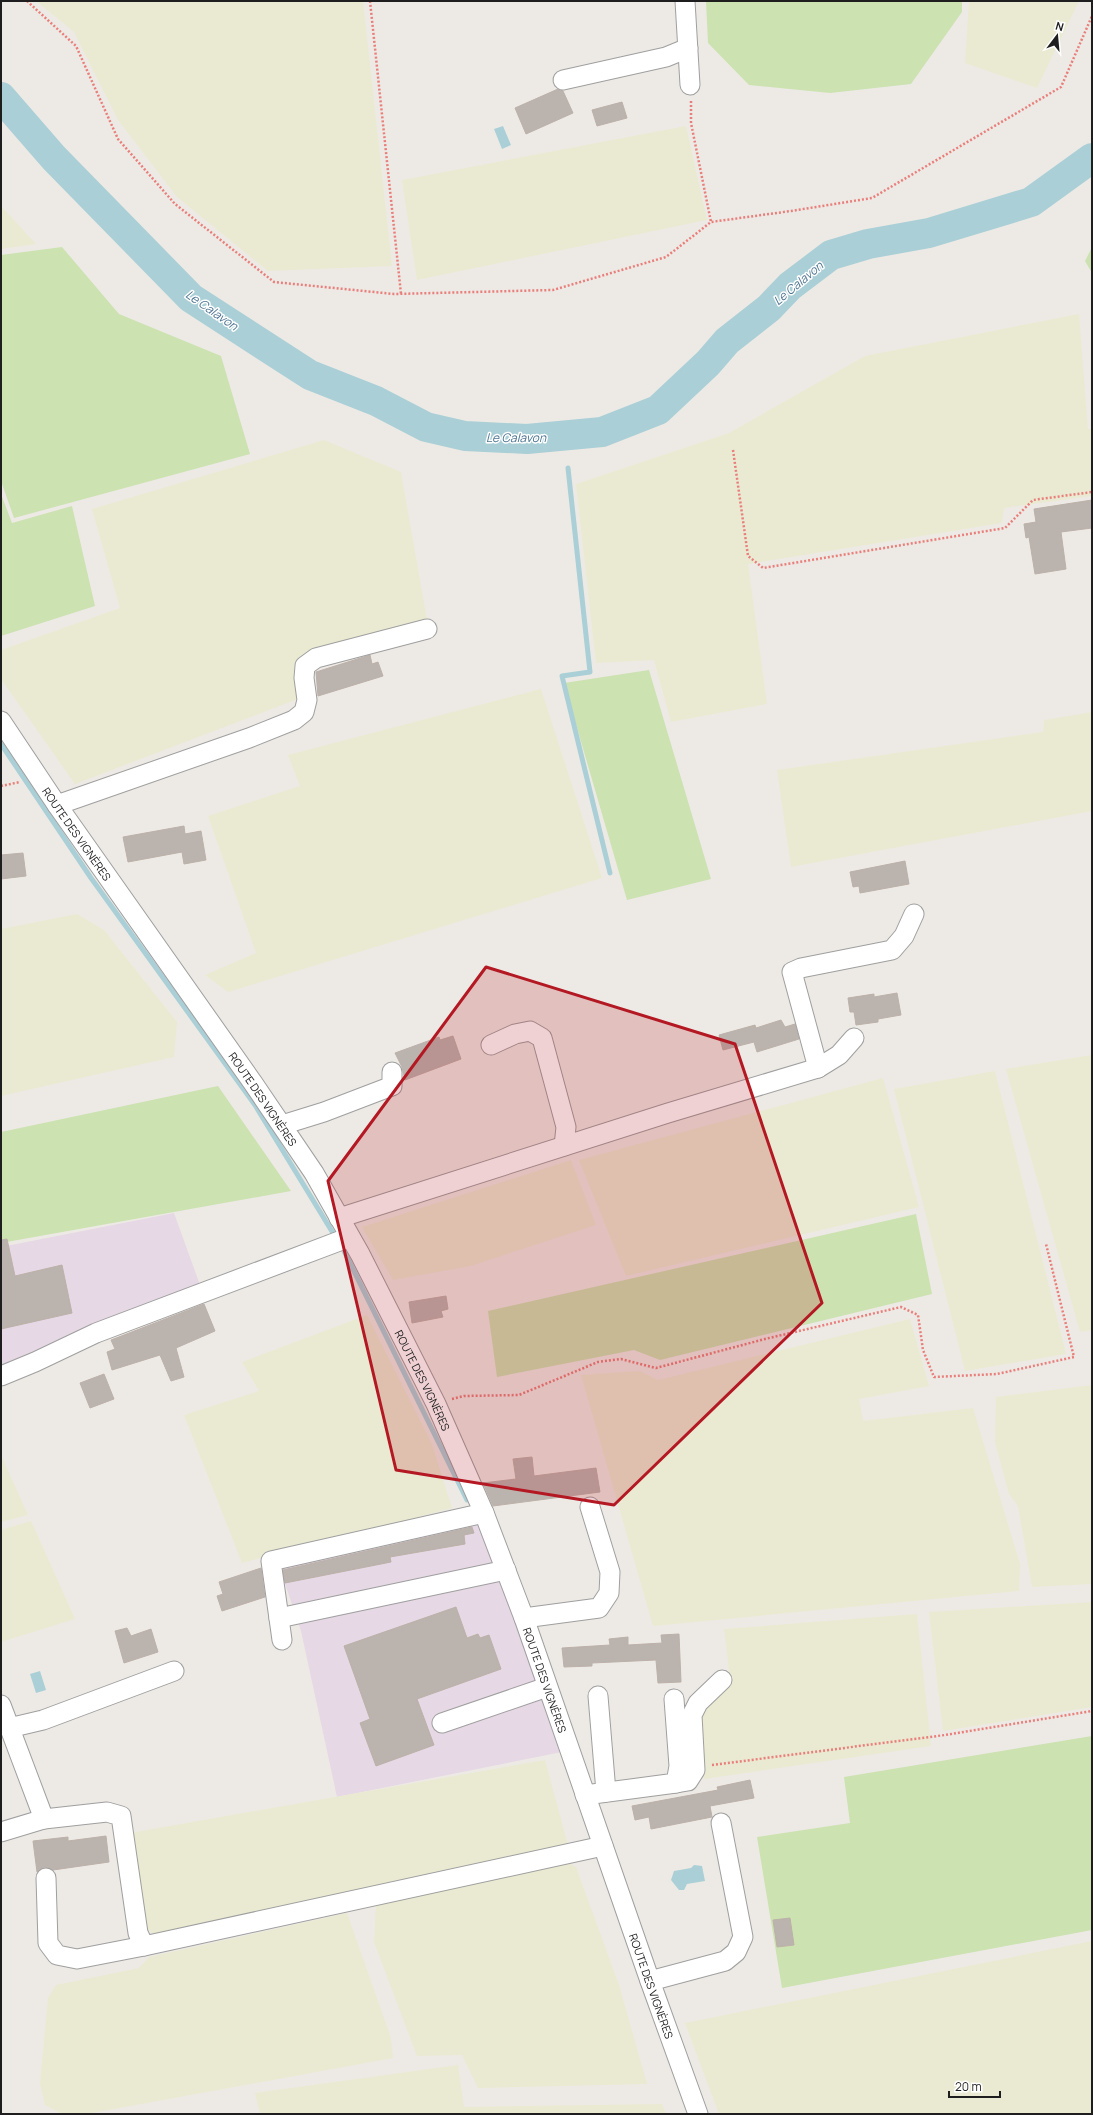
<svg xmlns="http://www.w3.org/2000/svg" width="1093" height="2115" viewBox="0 0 1093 2115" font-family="Manrope,sans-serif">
<rect width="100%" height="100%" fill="#edeae5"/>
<!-- industrial -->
<path fill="#e6d8e4" d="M174,1213L200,1285L1,1368V1247Z
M476,1506L562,1752L337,1797L301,1631L276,1557Z"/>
<!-- farmland -->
<path fill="#eaead2" d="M36,1H363L392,266L268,271L177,197L118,120L74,32Z
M969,1H1079L1037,88L965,63Z
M686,126L707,220L417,280L402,180Z
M1,206L36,244L1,249Z
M1079,314L1088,429H1092V496L1004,508L1002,523L748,564L767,704L671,722L654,660L596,663L576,484L729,433L865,356Z
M324,440L401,472L427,620L299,659L298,699L75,784L1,679V650L120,608L92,509Z
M541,689L602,878L228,992L205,975L256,953L208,816L300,786L288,755Z
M1092,712V811L791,867L777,770L1043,732L1044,720Z
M77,914L104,930L177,1022L174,1057L1,1096V929Z
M1092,1055V1330L1080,1332L1006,1069Z
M995,1071L1066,1354L965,1371L894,1089Z
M883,1078L919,1207L626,1276L579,1160Z
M571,1160L596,1225L471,1266L393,1280L362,1227Z
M367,1315L432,1444L452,1508L242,1563L184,1415L259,1391L242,1362Z
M910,1319L929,1386L859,1399L863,1421L973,1408L1020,1564L1019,1591L653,1626L581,1375L640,1371L658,1380Z
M1092,1385V1584L1032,1587L1018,1506L1009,1494L995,1442L996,1397Z
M1,1455L28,1515L1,1522Z
M31,1521L75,1619L1,1642V1530Z
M1092,1602V1707L943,1731L929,1612Z
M917,1614L931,1746L704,1779L699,1711L730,1679L724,1629Z
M545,1760L569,1849L159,1938L146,1928L130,1833Z
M568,1863L576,1867L619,1985L647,2084L478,2088L462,2055L417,2056L374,1942L376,1904Z
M347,1913L391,2038L393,2058L87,2114H62L45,2105L40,2083L48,1998L56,1985L139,1968L149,1957Z
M1092,1941V2114H719L685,2023Z
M458,2065L464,2107L662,2104L666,2114H260L255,2093Z"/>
<!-- grass -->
<path fill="#cce2b1" d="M706,1H962V12L911,84L830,93L749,85L708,43Z
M62,247L119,314L221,356L250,454L14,518L1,481V255Z
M1092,247V273L1085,261Z
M1,494L12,523L72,506L95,606L1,636Z
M649,670L711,879L627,900L564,683Z
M218,1086L291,1191L1,1243V1132Z
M916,1214L932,1294L660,1360L634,1350L497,1377L488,1311Z
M1092,1736V1930L782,1988L757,1837L850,1823L844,1777Z"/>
<!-- water -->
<path fill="#aacfd6" d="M503,126L511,145L502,149L494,129Z
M40,1671L46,1690L36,1693L30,1674Z
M694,1865L702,1866L705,1881L687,1884L684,1890H679L671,1880L674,1871L691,1868Z"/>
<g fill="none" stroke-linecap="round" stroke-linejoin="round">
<!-- stream -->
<path stroke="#aacfd6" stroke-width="5" d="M568,468L590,672L562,676L610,873
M1,744L91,878L255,1105L336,1238
M341,1245L467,1500"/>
<!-- river -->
<path stroke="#aacfd6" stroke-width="30" d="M1,97L54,158L191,298L310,375L376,401L426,427L465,436L527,439L602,432L658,410L708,363L727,341L769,308L790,286L831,255L868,244L929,233L1031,202L1092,158"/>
</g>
<!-- building -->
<path fill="#bab3ae" stroke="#bdb1a9" d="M558,89L563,91L573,113L526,134L515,108Z
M622,102L627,118L597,126L592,110Z
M1092,500V528L1061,532L1066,569L1035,574L1029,537L1026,538L1024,524L1036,522L1034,509Z
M370,655L372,664L378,662L383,676L318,696L316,672Z
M184,826L185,834L201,831L206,860L184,864L182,852L128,862L123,837Z
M23,853L26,876L1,879V855Z
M905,861L909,884L860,893L859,886L853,887L850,872Z
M897,993L901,1015L878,1019V1022L856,1025L854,1012H850L848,998L874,994V997Z
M781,1020L785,1027L795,1024L799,1039L757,1052L754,1042L723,1050L719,1035L755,1025L756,1028Z
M453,1036L461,1059L405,1080L402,1067L395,1053L439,1037L440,1040Z
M7,1239L15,1276L62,1265L72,1313L1,1329V1240Z
M446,1296L448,1309L441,1311L443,1317L412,1323L409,1302Z
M204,1304L215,1331L176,1348L184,1377L171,1381L160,1355L112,1370L107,1352L115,1349L111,1340Z
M104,1374L114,1399L90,1408L80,1383Z
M532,1457L534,1476L596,1468L600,1492L493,1506L483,1483L516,1479L513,1459Z
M472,1527L474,1533L464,1535L465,1544L390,1557L391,1562L285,1583L283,1570Z
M261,1568L265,1597L222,1611L217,1596L223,1594L219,1582Z
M456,1607L467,1638L478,1634L480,1638L489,1635L501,1669L417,1699L434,1745L376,1766L360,1723L370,1719L344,1646Z
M127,1628L131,1636L151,1629L158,1652L124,1663L115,1631Z
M679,1634L681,1682L658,1683L656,1660L592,1663V1666L564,1667L562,1648L610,1645L609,1639L628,1637V1645L662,1643L661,1635Z
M750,1780L754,1798L710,1806L712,1817L651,1829L649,1817L635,1820L632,1806L718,1790L717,1787Z
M106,1836L109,1862L53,1870L45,1867L37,1872L33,1841L68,1837V1841Z
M790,1918L794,1945L777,1947L773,1920Z"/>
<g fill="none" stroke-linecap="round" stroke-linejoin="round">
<!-- minor casing -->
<g stroke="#9f9f9f" stroke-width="21">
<g id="minor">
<path d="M685,1L690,85"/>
<path d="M563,80L666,57L688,48"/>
<path id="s1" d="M1,721L57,805L253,1083L314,1173L360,1254L436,1404L484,1513L524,1618L650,1981L698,2114"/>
<path d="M57,805L249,738L294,720L304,712L307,700L304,678L305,666L316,658L427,629"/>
<path d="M491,1045L515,1034L530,1031L542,1038L566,1127L564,1146"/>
<path d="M818,1068L792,972L801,968L892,950L904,936L914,914"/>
<path d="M282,1125L324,1112L392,1086V1072"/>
<path d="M339,1218L668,1113L818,1068L839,1055L854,1038"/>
<path d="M1,1376L35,1362L96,1333L350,1237"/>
<path d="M279,1618L506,1570"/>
<path d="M524,1618L599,1608L609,1593L610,1572L590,1507"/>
<path d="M282,1640L271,1561L484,1513"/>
<path d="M598,1696L606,1792"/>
<path d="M1,1705L44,1819L107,1812L121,1816L138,1933L144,1946L603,1846"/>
<path d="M442,1723L547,1687"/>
<path d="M9,1728L43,1720L174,1671"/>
<path d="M676,1783L688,1781L695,1770L692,1715L698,1703L722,1680"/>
<path d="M585,1795L676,1783L679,1766L674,1699"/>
<path d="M1,1832L44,1819"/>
<path d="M46,1878L48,1943L57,1955L77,1959L144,1946"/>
<path d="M650,1981L725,1961L736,1952L743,1937L721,1823"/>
</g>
</g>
<!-- path -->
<path stroke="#e97e7b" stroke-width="2.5" stroke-dasharray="2 2" stroke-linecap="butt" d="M27,1L76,46L118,139L175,204L274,282L394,294L553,290L666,257L711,222L791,211L872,198L1061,87L1092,16
M370,1L401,294
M691,101V123L711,222
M733,450L748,556L763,568L1005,528L1033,500L1092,492
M1,786L20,782
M452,1399L464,1396L519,1395L598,1362L621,1359L656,1368L765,1339L901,1307L918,1315L923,1350L934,1377L997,1374L1074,1357L1046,1244
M712,1765L945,1735L1092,1711"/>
<!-- minor -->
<use href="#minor" stroke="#fff" stroke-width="19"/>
</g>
<!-- marked area -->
<path fill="#b31823" fill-opacity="0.2" stroke="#b31823" stroke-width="3" stroke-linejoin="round" d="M486,967L735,1044L822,1303L614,1505L396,1470L328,1181Z"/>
<g text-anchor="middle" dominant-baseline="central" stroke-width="3" stroke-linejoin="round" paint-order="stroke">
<!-- street labels -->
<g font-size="11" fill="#1e1e1e" stroke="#fff">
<text stroke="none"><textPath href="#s1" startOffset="136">ROUTE DES VIGNÈRES</textPath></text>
<text stroke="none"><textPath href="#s1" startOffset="460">ROUTE DES VIGNÈRES</textPath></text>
<text stroke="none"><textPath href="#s1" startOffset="784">ROUTE DES VIGNÈRES</textPath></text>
<text stroke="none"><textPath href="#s1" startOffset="1108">ROUTE DES VIGNÈRES</textPath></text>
<text stroke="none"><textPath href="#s1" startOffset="1432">ROUTE DES VIGNÈRES</textPath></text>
</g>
<!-- water labels -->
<g font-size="12" font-style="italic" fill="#4f7693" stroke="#fff">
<text transform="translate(798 283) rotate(-40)">Le Calavon</text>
<text transform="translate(212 310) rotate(35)">Le Calavon</text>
<text x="516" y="437">Le Calavon</text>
</g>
</g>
<!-- border -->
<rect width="1093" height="2115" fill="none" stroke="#1e1e1e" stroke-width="4"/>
<!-- north arrow -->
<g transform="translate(1057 36) rotate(16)" stroke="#ffffff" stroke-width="3" paint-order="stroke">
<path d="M0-3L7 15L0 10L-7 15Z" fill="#1e1e1e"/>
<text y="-6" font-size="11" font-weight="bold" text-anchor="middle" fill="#1e1e1e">N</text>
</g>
<!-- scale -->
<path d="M949 2091v6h51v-6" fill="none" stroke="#1e1e1e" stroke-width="2"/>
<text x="955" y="2091" font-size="12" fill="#1e1e1e" stroke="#ffffff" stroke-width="3" paint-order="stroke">20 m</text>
</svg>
